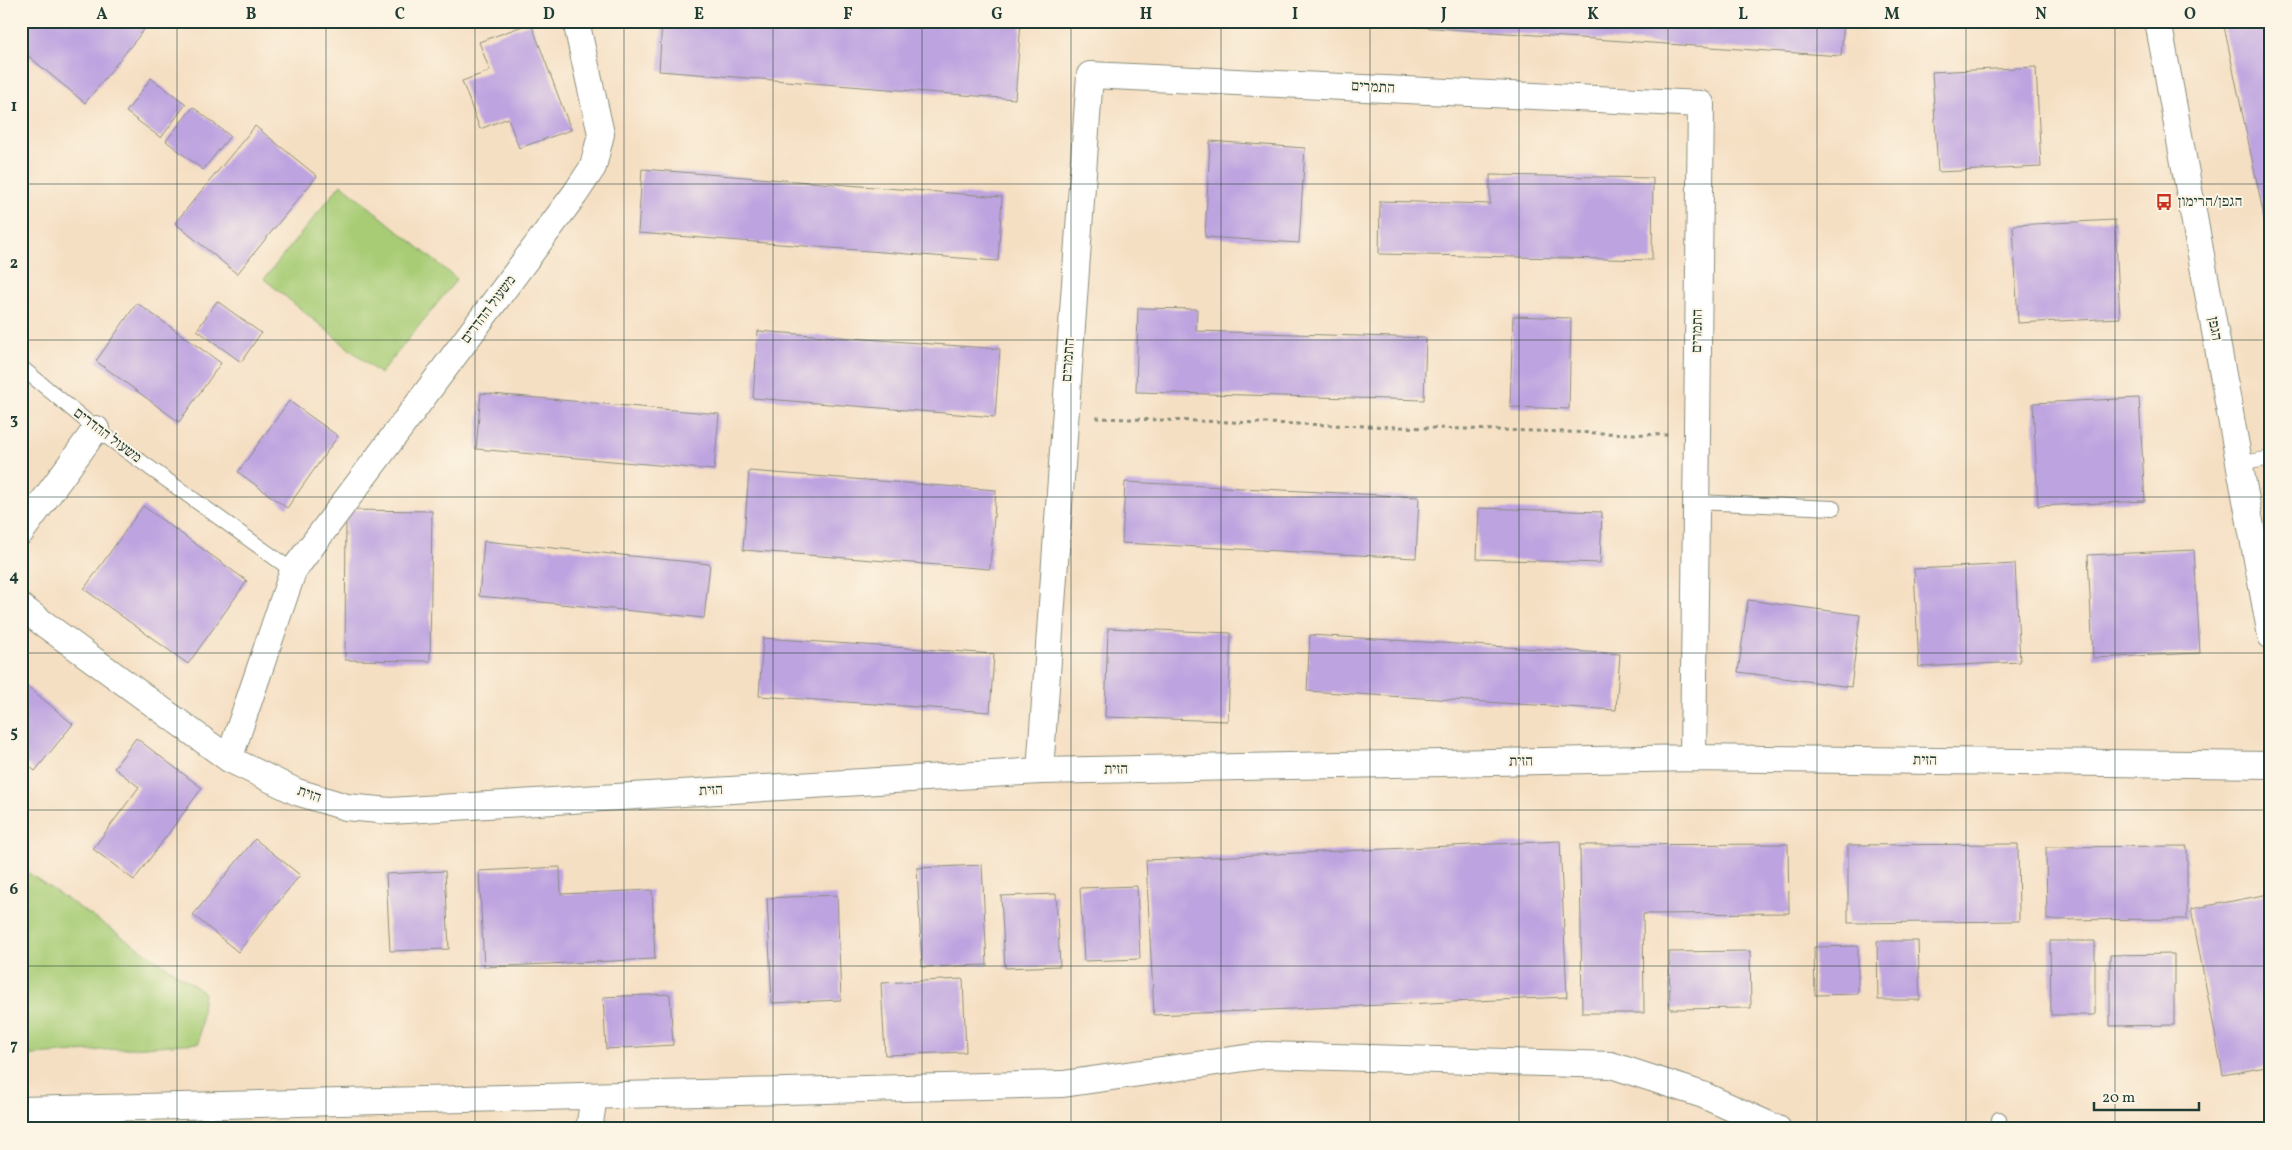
<svg xmlns="http://www.w3.org/2000/svg" width="2292" height="1150" viewBox="0 0 2292 1150" font-family="Vollkorn,'Frank Ruhl Libre',serif">
<rect width="100%" height="100%" fill="#fcf5e5"/>
<filter id="ink" filterUnits="userSpaceOnUse"><feTurbulence type="fractalNoise" baseFrequency=".02" numOctaves="2"/><feDisplacementMap in="SourceGraphic" scale="10" xChannelSelector="R" yChannelSelector="G"/><feConvolveMatrix kernelMatrix="1 2 1 2 8 2 1 2 1" color-interpolation-filters="sRGB"/></filter>
<filter id="wash" filterUnits="userSpaceOnUse"><feTurbulence type="fractalNoise" baseFrequency=".0096" numOctaves="4" result="noise"/><feDisplacementMap in="SourceGraphic" scale="20" xChannelSelector="R" yChannelSelector="G"/><feGaussianBlur stdDeviation="1.12" result="paint"/><feColorMatrix in="noise" values="0 0 0 0 0 0 0 0 0 0 0 0 0 0 0 0 0 1.4 0 .05"/><feComposite in="paint" operator="in"/></filter>
<g filter="url(#wash)">
<rect width="100%" height="100%" fill="#f5dfc3"/>
<!-- green -->
<path fill="#a7cc75" stroke="#638454" d="M341,184L457,279L380,374L264,279Z
M21,868L204,992L199,1043L21,1056Z"/>
<g id="blocks">
<!-- building -->
<path fill="#bda3e0" d="M21,21H151L85,103L21,50Z
M662,21L1021,22L1015,99L659,71Z
M1406,21H1844L1841,56L1405,26Z
M2223,21H2271V245H2270Z
M531,23L571,130L519,148L508,118L480,129L462,81L490,71L479,42Z
M2036,67L2041,167L1938,172L1932,72Z
M151,78L186,104L161,138L126,112Z
M193,107L230,136L203,170L166,141Z
M255,126L317,176L237,274L175,223Z
M1210,141L1305,148L1299,243L1205,237Z
M642,169L1002,197L998,261L638,233Z
M1490,175L1653,178L1652,260L1379,254L1380,201L1490,204Z
M2115,220L2120,318L2018,323L2013,225Z
M217,301L261,333L241,362L197,330Z
M137,303L221,363L179,422L96,361Z
M1138,308L1197,309L1196,331L1426,338L1424,400L1136,392Z
M1513,316L1571,318L1569,409L1510,407Z
M758,331L1000,349L995,417L753,398Z
M481,393L719,414L714,470L476,449Z
M2139,398L2145,501L2038,506L2033,403Z
M289,401L338,436L287,508L238,472Z
M749,471L996,490L990,569L743,550Z
M1125,482L1419,497L1416,558L1122,543Z
M143,506L247,581L188,664L84,589Z
M1479,508L1602,512L1600,563L1477,559Z
M346,510L432,511L430,661L345,660Z
M484,541L710,564L704,618L479,596Z
M2194,550L2200,653L2093,658L2088,555Z
M2015,564L2020,662L1919,667L1914,569Z
M1748,600L1860,615L1851,687L1738,672Z
M1108,628L1231,633L1228,721L1105,717Z
M1310,635L1620,654L1616,710L1307,691Z
M763,638L994,654L990,712L759,696Z
M21,681L73,724L35,771L21,759Z
M136,738L202,788L134,880L93,849L139,787L114,768Z
M255,839L300,875L238,952L193,915Z
M1560,841L1567,997L1154,1015L1146,860Z
M1788,844L1789,913L1643,914L1644,1013H1582L1580,845Z
M2018,844L2019,921L1848,923V845Z
M2187,846V919L2047,920L2046,847Z
M982,865L987,965L922,967L917,868Z
M560,867L561,894L652,890L655,959L484,967L479,871Z
M445,871L449,949L390,951L386,874Z
M1137,886L1140,959L1084,961L1080,888Z
M1056,894L1060,966L1005,968L1001,896Z
M2269,894L2271,1066L2223,1075L2191,909Z
M837,895L841,1000L772,1003L767,898Z
M1877,941H1918L1920,1000H1878Z
M2050,941H2095V1015H2051Z
M1858,946V994L1815,995L1814,947Z
M1750,951L1751,1008L1670,1009L1669,952Z
M2174,954V1025L2110,1026V955Z
M963,979L966,1052L885,1055L881,983Z
M670,994L673,1045L606,1049L603,997Z"/>
</g>
</g>
<g filter="url(#ink)">
<use href="#blocks" fill-opacity="0" stroke="#8a8e7c" stroke-width="1"/>
<g fill="none" stroke-linecap="round" stroke-linejoin="round">
<!-- lane casing -->
<g stroke="#8a8e7c" stroke-width="16">
<path id="lane" d="M21,367L96,429L293,571
M2239,464L2271,458
M1696,502L1833,508
M1999,1129V1119"/>
</g>
<!-- street casing -->
<g stroke="#8a8e7c" stroke-width="28">
<path id="street" d="M2158,21L2271,636
M21,532L96,429
M21,607L229,759L297,792L346,807L390,811L1040,771L1693,758L2271,765
M229,759L293,571L575,194L593,167L601,134L576,21
M1040,771L1090,75L1701,104L1693,758
M21,1110L1063,1084L1266,1055L1611,1065L1703,1095L1778,1129
M589,1129L594,1096"/>
</g>
<!-- path -->
<path stroke="#8a8e7c" stroke-width="3" stroke-dasharray="4 4" stroke-linecap="butt" d="M1096,418L1667,435"/>
<!-- lane -->
<use href="#lane" stroke="#fff" stroke-width="14"/>
<!-- street -->
<use href="#street" stroke="#fff" stroke-width="26"/>
</g>
</g>
<!-- grid -->
<path fill="none" stroke="#1f3d34" stroke-width="1" stroke-opacity="0.55" d="M177,21V1129M326,21V1129M475,21V1129M624,21V1129M773,21V1129M922,21V1129M1071,21V1129M1221,21V1129M1370,21V1129M1519,21V1129M1668,21V1129M1817,21V1129M1966,21V1129M2115,21V1129M21,184H2271M21,340H2271M21,497H2271M21,653H2271M21,810H2271M21,966H2271"/>
<!-- icons -->
<defs>
<g id="bus-bare" transform="scale(1.35)"><path d="M-5-6H5V4H4V6H2V4H-2V6H-4V4H-5ZM-3.5-4V0h7V-4ZM-3.5 1.2v1.5H-2V1.2ZM2 1.2v1.5H3.5V1.2Z" fill="#c8321e" stroke="#fcf5e5" stroke-width="2.5" paint-order="stroke"/></g>
</defs>
<g fill-rule="evenodd">
<use href="#bus-bare" x="2164" y="202"/>
</g>
<g text-anchor="middle" dominant-baseline="central" stroke-width="4" stroke-linejoin="round" paint-order="stroke">
<!-- street labels -->
<g font-size="15" fill="#1f3d34" stroke="#fcf5e5">
<text transform="translate(1373 88) rotate(3)">התמרים</text>
<text transform="translate(489 310) rotate(-53)">משעול ההדרים</text>
<text transform="translate(2214 329) rotate(80)">הגפן</text>
<text transform="translate(1698 331) rotate(-89)">התמרים</text>
<text transform="translate(1069 360) rotate(-86)">התמרים</text>
<text transform="translate(107 436) rotate(37)">משעול ההדרים</text>
<text transform="translate(1925 761) rotate(1)">הזית</text>
<text transform="translate(1521 762) rotate(-1)">הזית</text>
<text transform="translate(1116 770) rotate(-1)">הזית</text>
<text transform="translate(711 791) rotate(-3)">הזית</text>
<text transform="translate(309 795) rotate(19)">הזית</text>
</g>
<!-- poi labels -->
<g font-size="15" fill="#1f3d34" stroke="#fcf5e5" text-anchor="start">
<text x="2178" y="202">הגפן/הרימון</text>
</g>
</g>
<!-- margin -->
<rect width="2292" height="1150" fill="none" stroke="#fcf5e5" stroke-width="55"/>
<!-- scale -->
<path d="M2094 1102v8h105v-8" fill="none" stroke="#1f3d34" stroke-width="2.5"/>
<text x="2102" y="1102" font-size="15" fill="#1f3d34" stroke="#fcf5e5" stroke-width="4" paint-order="stroke">20 m</text>
<rect x="28" y="28" width="2236" height="1094" fill="none" stroke="#1f3d34" stroke-width="2"/>
<g font-size="16" text-anchor="middle" font-weight="bold" fill="#1f3d34">
<text x="102" y="19">A</text>
<text x="251" y="19">B</text>
<text x="400" y="19">C</text>
<text x="549" y="19">D</text>
<text x="699" y="19">E</text>
<text x="848" y="19">F</text>
<text x="997" y="19">G</text>
<text x="1146" y="19">H</text>
<text x="1295" y="19">I</text>
<text x="1444" y="19">J</text>
<text x="1593" y="19">K</text>
<text x="1743" y="19">L</text>
<text x="1892" y="19">M</text>
<text x="2041" y="19">N</text>
<text x="2190" y="19">O</text>
<text x="14" y="111">1</text>
<text x="14" y="268">2</text>
<text x="14" y="424">3</text>
<text x="14" y="581">4</text>
<text x="14" y="737">5</text>
<text x="14" y="894">6</text>
<text x="14" y="1050">7</text>
</g>
</svg>
